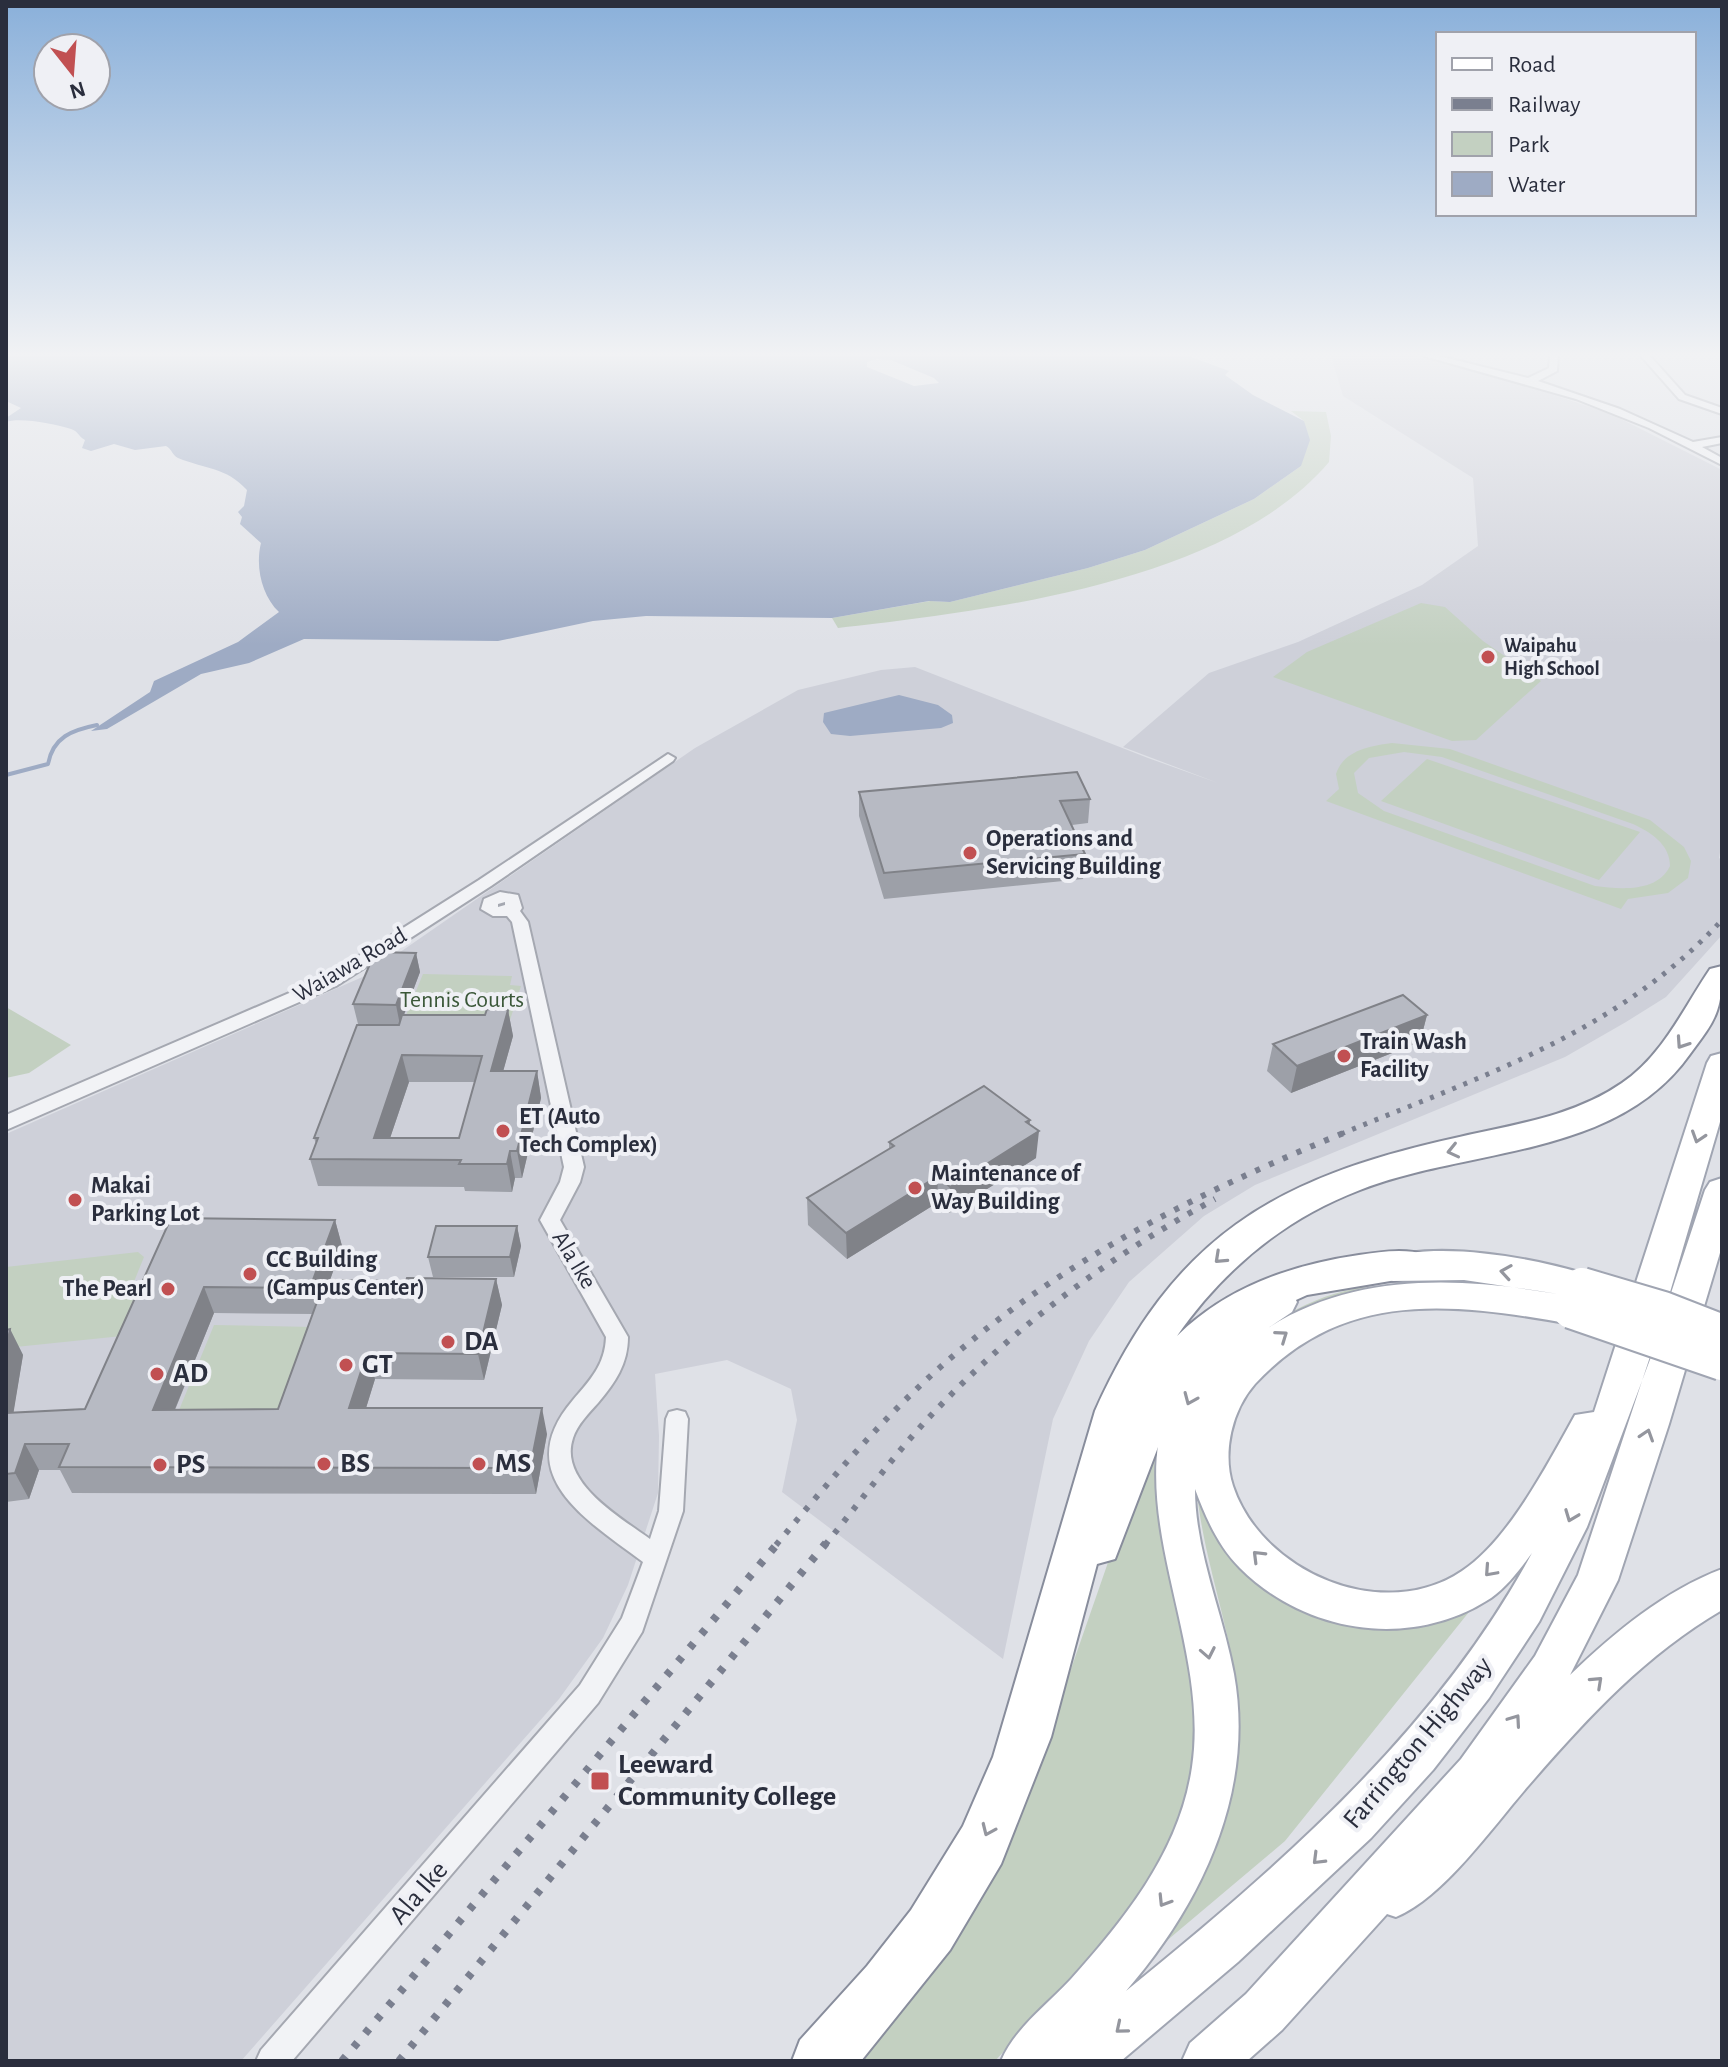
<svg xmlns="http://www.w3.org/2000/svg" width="1728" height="2067" viewBox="0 0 1728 2067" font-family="'Alegreya Sans',sans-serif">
<rect width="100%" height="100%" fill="#dfe1e7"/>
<!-- built -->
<path fill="#ced0d9" d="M1331,356H1416L1482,371L1611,414L1722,470V841L1719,858L1722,860V935L1666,997L1626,1022L1565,1057L1255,1185L1204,1216L1129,1282L1089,1341L1053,1419L1003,1659L782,1492L797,1420L791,1389L727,1360L655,1374L659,1436L658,1493L628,1585L603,1638L559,1699L241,2061H6V1134L367,975L695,748L798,690L881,670L915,667L1148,758L1218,783L1123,747L1209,673L1298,642L1422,585L1478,546L1473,478L1343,396Z"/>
<!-- green -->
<path fill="#c3d0c1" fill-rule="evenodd" d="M1291,411L1326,412L1331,436L1329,462C1227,583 986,611 838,628L832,618L930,601L950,602L1088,568L1145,550L1254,499L1301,466L1304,421Z
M1421,603L1445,607L1483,641L1541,681L1476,740L1452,741L1273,677L1307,652Z
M1392,743L1450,749L1650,820L1684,847L1691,861L1688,878L1668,893L1628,899L1621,909L1326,801L1339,789L1336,774C1344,750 1370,746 1392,743ZM1404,752L1442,757L1633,824C1650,832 1670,844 1670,866C1657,893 1620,889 1595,886L1384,811L1358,793L1354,773L1369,758Z
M1427,759L1640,832L1599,880L1381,801Z
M423,974L512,976L510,985L521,986L510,1020L402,1025Z
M6,1007L71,1045L29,1073L6,1078Z
M138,1252L144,1257L129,1294L137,1300L122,1336L6,1348V1267Z
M1387,1281C1337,1296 1291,1312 1252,1347C1237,1361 1227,1380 1219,1398C1181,1481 1226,1553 1299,1595C1332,1614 1377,1629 1416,1625C1436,1623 1454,1614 1473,1607L1285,1841L1164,1943C1203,1877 1238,1814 1239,1735C1241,1657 1210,1585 1199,1509C1185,1418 1231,1334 1317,1300C1339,1291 1364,1287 1387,1281Z
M214,1325L313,1327L276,1433L170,1432Z
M1156,1453L1160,1524L1197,1693L1195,1755L1183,1808L1143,1900L995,2061H839L1047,1738L1145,1456Z"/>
<!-- water -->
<path fill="#9eabc4" d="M6,356H1189L1229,371L1225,375L1253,395L1304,421L1310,440L1301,466L1254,499L1145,550L1088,568L950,602L929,601L832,618L646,616L593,621L498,641L304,639L249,663L201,674L107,729L91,731L150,692L154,681L238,642L279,612C262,596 255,567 261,543L240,524L242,517L238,512L244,506L247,490C226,467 205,469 178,458C172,455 172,449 166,446L135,450L114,444L91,451L82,448L85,440C78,436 78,431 71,429C55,424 20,417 6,422V418L21,408L6,401Z
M899,695L938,705L952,715L953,723L941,728L850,736L831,734L823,722L824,713Z"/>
<!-- pier -->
<path fill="#dfe1e7" d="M876,359L891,360L934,378L939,383L914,386L867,367V362Z"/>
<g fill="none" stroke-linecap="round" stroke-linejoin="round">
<!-- stream -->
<path stroke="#9eabc4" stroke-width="4" d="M6,775L48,764C53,737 72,730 97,725"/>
<!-- street casing -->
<g stroke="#a5a8b1" stroke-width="4">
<path id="street" d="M1424,356H1439L1528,378L1549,368L1550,356H1558L1557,371L1538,381L1620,409L1693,442L1722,437V443L1702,447L1722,458V465L1649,428L1576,399Z
M1641,356H1650L1685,395L1722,408V414L1679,399Z
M668,754L675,758L673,761L491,886L336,986L6,1130V1115L324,978L479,880Z
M500,892L518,895L522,908L520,911L528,922L584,1167L580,1182L560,1220L628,1337C628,1364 615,1383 598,1403C589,1413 577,1425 573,1438C558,1482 621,1518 650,1539L659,1511L666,1419L669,1412L677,1410L685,1412L688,1419L683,1511L642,1632L598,1703L292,2061H256L261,2050L580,1685L622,1618L643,1562C587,1520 509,1475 573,1400C590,1380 605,1365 606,1337L540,1220L560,1182L564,1167L512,922L507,916H493L481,909L484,899ZM505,902V905L498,907V904Z"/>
</g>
<!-- primary casing -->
<g stroke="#a0a5b2" stroke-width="4">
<path id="primary" d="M1722,1053V1115L1651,1357L1587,1527L1539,1622L1489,1698L1433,1770L1371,1838L1238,1962L1121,2061H1001C1015,2028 1047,2005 1071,1979C1126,1918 1180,1850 1192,1767C1214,1622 1091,1472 1206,1341C1226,1319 1251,1297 1279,1288L1292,1292L1297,1302L1292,1312L1268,1328C1355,1272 1460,1277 1558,1294L1464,1280L1393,1281L1381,1277L1376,1268L1381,1259C1440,1240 1536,1258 1595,1277L1600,1286L1595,1295L1579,1299L1589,1310L1584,1320L1571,1324C1453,1303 1344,1288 1255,1384C1232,1410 1222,1453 1233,1486C1262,1573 1384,1624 1462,1571C1509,1540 1548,1463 1575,1415L1594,1412L1707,1063L1711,1056ZM1195,1489C1206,1518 1218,1546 1240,1568C1306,1634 1412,1650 1491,1598C1507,1587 1520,1569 1532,1553C1436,1731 1281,1865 1126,1991C1202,1903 1255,1792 1234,1674C1223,1613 1195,1552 1195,1489Z
M1722,1178V1246L1669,1424L1618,1580L1570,1675C1614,1633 1664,1591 1722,1569V1610C1645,1655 1587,1718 1529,1785C1494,1825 1444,1897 1396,1917L1387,1914L1282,2030L1247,2061H1182L1190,2043L1246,1994L1461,1759L1535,1656L1578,1575L1705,1190L1710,1182Z"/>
</g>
<!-- highway casing -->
<g stroke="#888d9c" stroke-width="4">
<path id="highway" d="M1722,966C1722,1011 1717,1018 1690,1054C1616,1159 1469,1147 1360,1190C1284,1219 1223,1270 1177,1336C1227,1287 1291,1265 1359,1255C1381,1252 1405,1248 1426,1255L1432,1265L1426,1275L1307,1295L1252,1320L1224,1341L1178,1395L1115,1559L1097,1564L1051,1737L1001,1864L950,1950L861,2061H792L800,2040L867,1966L911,1910L963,1826L993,1757L1095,1411C1173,1237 1274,1178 1455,1138C1511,1125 1573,1117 1622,1083C1663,1055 1683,1009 1710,969Z"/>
</g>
<!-- street -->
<use href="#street" fill="#f2f3f6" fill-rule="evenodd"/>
<!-- primary -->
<use href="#primary" fill="#fff" fill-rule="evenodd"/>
<!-- highway -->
<use href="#highway" fill="#fff" fill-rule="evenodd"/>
<!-- rail-far2 -->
<path stroke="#7a7f8f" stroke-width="5" stroke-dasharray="4 8" stroke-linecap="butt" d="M1341,1134C1479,1077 1618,1033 1722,920"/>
<!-- rail-far1 -->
<path stroke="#7a7f8f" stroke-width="6" stroke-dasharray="5 10" stroke-linecap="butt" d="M776,1545C827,1484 878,1423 937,1370C1058,1262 1197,1193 1346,1132
M825,1545C862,1500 897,1450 938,1408C1019,1323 1112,1255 1215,1199"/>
<!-- rail -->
<path stroke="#7a7f8f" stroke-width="8" stroke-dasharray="6 12" stroke-linecap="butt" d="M342,2061L778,1543
M399,2061L826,1543"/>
<!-- primary-bridge casing -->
<g stroke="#a0a5b2" stroke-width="40" stroke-linecap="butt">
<path id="primary-bridge" d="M1582,1286L1663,1310L1722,1333
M1571,1310L1722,1362"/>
</g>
<!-- primary-bridge -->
<use href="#primary-bridge" stroke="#fff" stroke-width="36"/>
</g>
<!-- wall -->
<path fill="#9da0a8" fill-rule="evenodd" d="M859,792L1090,799L1088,823L1072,825L1085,854L1083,879L884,899L859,816Z
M416,953L420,972L404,1015H485L508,1010L513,1036L503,1071H537L541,1098L522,1178H515L512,1192L465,1191L464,1187L318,1186L310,1159L316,1144L314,1138L399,1025L358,1024L353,1004ZM409,1082H475L459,1138H390Z
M1427,1015L1420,1042L1291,1093L1267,1071L1273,1044Z
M1029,1124L1036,1158L949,1213L937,1203L847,1259L808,1225L807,1198L889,1150V1142Z
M171,1218L335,1220L342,1246L330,1280L406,1281L496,1279L502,1305L484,1380L375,1379L366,1408L547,1434L536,1494L72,1493L60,1470H39L29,1499L6,1502V1330L10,1329L23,1355L13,1413L85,1409ZM214,1313L313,1314L278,1409L175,1410Z
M517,1226L521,1246L514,1277H433L428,1257Z"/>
<!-- shaded-wall -->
<path fill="#808288" d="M416,953L420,972L400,1025L396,1005Z
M508,1010L513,1036L496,1097L491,1071Z
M1427,1015L1420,1042L1291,1093L1297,1066Z
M402,1055L409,1082L383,1159L374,1138Z
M537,1071L541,1098L522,1178L517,1151Z
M1030,1120L1028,1138L1039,1131L1036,1158L949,1213L950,1187Z
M510,1151L515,1178L512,1192L507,1164Z
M938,1176L937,1203L847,1259L846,1233Z
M335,1220L342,1246L318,1314L310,1288Z
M517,1226L521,1246L514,1277L510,1257Z
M496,1279L502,1305L484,1380L478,1354Z
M204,1287L214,1313L164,1436L153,1410Z
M10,1329L23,1355L9,1440L6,1435V1350Z
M367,1353L375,1379L358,1434L349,1408Z
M542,1408L547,1434L536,1494L530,1468Z
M25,1444L39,1470L29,1499L15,1473Z"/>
<!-- building -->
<path fill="#b7bac3" stroke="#808288" stroke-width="2" fill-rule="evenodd" d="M1077,772L1090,799L1060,801L1085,854L884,873L859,792Z
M375,952L416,953L396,1005L353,1004Z
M1403,995L1427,1015L1297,1066L1273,1044Z
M487,1009L508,1010L491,1071H537L517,1151H510L507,1164H459L461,1160L310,1159L318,1138H314L357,1025H399L402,1015H485ZM402,1055L482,1056L459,1138H374Z
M984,1086L1030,1120L1026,1122L1039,1131L950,1187L938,1176L846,1233L807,1198L894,1146L889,1142Z
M171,1218L335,1220L310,1288L204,1287L153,1410L278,1409L325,1280L406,1281L407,1278L496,1279L478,1354L367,1353L349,1408H542L530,1468L59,1467L69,1444H25L15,1473L6,1474V1413L85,1409Z
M436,1226H517L510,1257H428Z
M10,1329L6,1350V1330Z"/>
<!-- one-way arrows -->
<defs><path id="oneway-chevron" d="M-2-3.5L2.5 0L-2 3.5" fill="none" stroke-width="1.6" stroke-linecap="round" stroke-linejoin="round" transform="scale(2)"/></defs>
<g stroke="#94969e">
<use href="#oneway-chevron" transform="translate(1682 1043) rotate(124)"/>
<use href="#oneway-chevron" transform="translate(1698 1137) rotate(108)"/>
<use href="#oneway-chevron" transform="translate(1453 1151) rotate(167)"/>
<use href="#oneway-chevron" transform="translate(1220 1258) rotate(137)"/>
<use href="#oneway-chevron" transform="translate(1506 1272) rotate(-171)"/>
<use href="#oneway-chevron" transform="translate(1282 1336) rotate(-35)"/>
<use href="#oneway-chevron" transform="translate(1190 1399) rotate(113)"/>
<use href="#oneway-chevron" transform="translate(1647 1435) rotate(-72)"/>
<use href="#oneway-chevron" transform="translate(1571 1516) rotate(111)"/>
<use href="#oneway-chevron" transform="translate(1258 1556) rotate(-135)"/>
<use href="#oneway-chevron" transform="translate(1490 1571) rotate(132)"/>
<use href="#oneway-chevron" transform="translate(1208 1653) rotate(79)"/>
<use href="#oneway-chevron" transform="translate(1597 1682) rotate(-43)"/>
<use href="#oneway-chevron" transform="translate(1515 1720) rotate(-55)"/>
<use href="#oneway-chevron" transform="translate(988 1830) rotate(114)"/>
<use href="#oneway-chevron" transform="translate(1318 1859) rotate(135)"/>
<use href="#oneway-chevron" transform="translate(1164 1901) rotate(122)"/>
<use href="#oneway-chevron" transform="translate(1121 2028) rotate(140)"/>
</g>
<!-- sky -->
<linearGradient id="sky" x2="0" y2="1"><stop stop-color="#8ab0da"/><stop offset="0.55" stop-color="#f1f2f4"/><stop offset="1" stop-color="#f1f2f4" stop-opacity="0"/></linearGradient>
<rect width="1728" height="645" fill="url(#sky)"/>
<!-- markers -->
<g fill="#c15052" stroke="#eff0f5" stroke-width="3">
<circle cx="1488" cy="657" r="8"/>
<circle cx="970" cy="853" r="8"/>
<circle cx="1344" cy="1056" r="8"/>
<circle cx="503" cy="1131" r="8"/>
<circle cx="915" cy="1188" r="8"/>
<circle cx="75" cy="1200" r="8"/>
<circle cx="250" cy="1274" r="8"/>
<circle cx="168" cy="1289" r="8"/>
<circle cx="448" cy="1342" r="8"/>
<circle cx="346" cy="1365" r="8"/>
<circle cx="157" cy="1374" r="8"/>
<circle cx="324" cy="1464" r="8"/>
<circle cx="479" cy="1464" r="8"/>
<circle cx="160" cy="1465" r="8"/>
<rect x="590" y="1771" width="20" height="20" rx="4"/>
</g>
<g text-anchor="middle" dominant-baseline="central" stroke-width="8" stroke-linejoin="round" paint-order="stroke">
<!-- far-poi labels -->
<g font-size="20" font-weight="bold" fill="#2a2e3d" stroke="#eff0f5" text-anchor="start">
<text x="1504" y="646">Waipahu<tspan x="1504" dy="23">High School</tspan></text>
</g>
<!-- poi labels -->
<g font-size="24" font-weight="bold" fill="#2a2e3d" stroke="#eff0f5" text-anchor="start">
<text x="986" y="839">Operations and<tspan x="986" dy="28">Servicing Building</tspan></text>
<text x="1360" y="1042">Train Wash<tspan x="1360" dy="28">Facility</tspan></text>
<text x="519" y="1117">ET (Auto<tspan x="519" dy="28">Tech Complex)</tspan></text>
<text x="931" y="1174">Maintenance of<tspan x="931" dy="28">Way Building</tspan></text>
<text x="91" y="1186">Makai<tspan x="91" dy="28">Parking Lot</tspan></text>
<text x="266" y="1260">CC Building<tspan x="266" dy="28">(Campus Center)</tspan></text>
<text x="152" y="1289" text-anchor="end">The Pearl</text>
</g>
<!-- street labels -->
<g font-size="24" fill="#2a2e3d" stroke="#eff0f5">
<text transform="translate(350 965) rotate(-30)">Waiawa Road</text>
<text transform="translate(574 1260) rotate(59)">Ala Ike</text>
</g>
<!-- park labels -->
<g font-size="24" fill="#3a5738" stroke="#eff0f5">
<text x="462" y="1000">Tennis Courts</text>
</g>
<!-- near-poi labels -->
<g font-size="28" font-weight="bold" fill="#2a2e3d" stroke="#eff0f5" text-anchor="start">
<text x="464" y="1342">DA</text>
<text x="362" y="1365">GT</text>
<text x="173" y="1374">AD</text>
<text x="340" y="1464">BS</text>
<text x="495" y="1464">MS</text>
<text x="176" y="1465">PS</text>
<text x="618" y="1765">Leeward<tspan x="618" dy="32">Community College</tspan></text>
</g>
<!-- near-street labels -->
<g font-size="28" fill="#2a2e3d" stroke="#eff0f5">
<text transform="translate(1418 1743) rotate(-50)">Farrington Highway</text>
<text transform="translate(419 1893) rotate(-49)">Ala Ike</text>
</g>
</g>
<!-- border -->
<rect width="1728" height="2067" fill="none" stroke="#2a2e3d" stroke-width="16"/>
<!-- legend -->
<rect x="1436" y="32" width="260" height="184" fill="#eff0f5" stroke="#a0a2ab" stroke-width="2"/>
<rect x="1452" y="58" width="40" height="12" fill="#ffffff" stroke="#a0a2ab" stroke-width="2"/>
<text x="1508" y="72" font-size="24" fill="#2a2e3d">Road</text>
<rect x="1452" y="98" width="40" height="12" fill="#7a7f8f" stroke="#a0a2ab" stroke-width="2"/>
<text x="1508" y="112" font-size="24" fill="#2a2e3d">Railway</text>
<rect x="1452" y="132" width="40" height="24" fill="#c3d0c1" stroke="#a0a2ab" stroke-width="2"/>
<text x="1508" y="152" font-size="24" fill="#2a2e3d">Park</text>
<rect x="1452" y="172" width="40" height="24" fill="#9eabc4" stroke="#a0a2ab" stroke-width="2"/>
<text x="1508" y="192" font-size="24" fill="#2a2e3d">Water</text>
<!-- north arrow -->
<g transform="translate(72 72) rotate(163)"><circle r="38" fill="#eff0f5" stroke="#a0a2ab" stroke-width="2"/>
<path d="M0-6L14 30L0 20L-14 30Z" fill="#c15052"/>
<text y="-12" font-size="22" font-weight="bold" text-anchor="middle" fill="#2a2e3d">N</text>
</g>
</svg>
